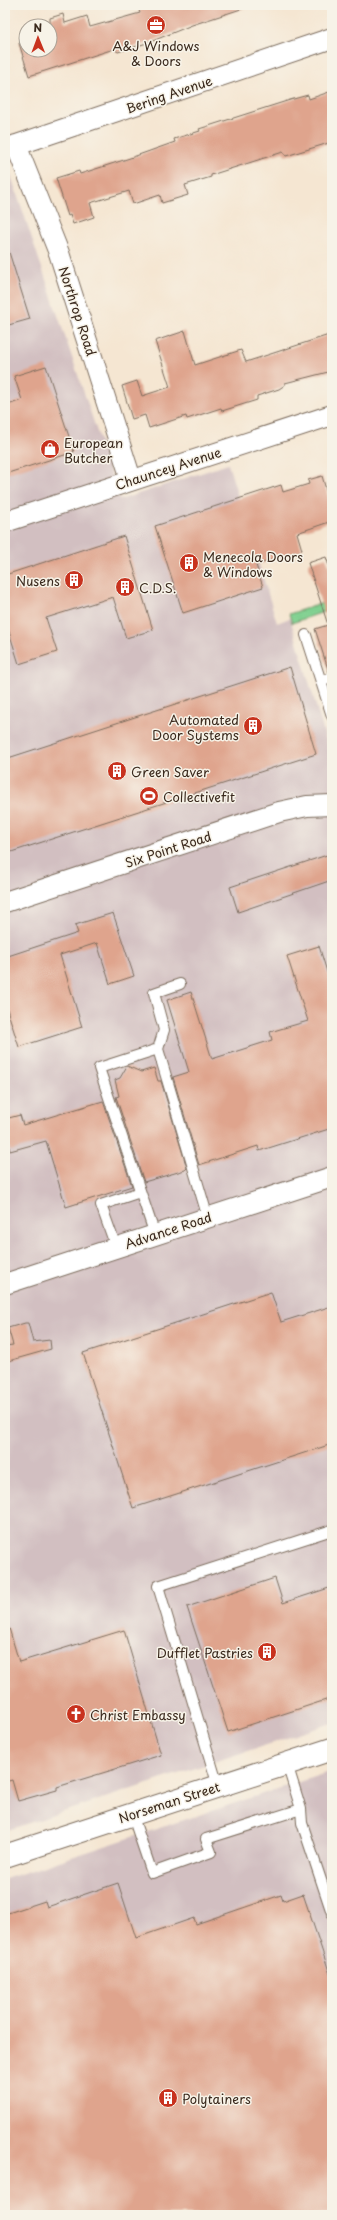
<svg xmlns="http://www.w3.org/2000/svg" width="337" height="2220" viewBox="0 0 337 2220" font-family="'Playpen Sans',sans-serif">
<rect width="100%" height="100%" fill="#f7f3e8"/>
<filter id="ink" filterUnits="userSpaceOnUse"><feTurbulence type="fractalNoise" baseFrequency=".025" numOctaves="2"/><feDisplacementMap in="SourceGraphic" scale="8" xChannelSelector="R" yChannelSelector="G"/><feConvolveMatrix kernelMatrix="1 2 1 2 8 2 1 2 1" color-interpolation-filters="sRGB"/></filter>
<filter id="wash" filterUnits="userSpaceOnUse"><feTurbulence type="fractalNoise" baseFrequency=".012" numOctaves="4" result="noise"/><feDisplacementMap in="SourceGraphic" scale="16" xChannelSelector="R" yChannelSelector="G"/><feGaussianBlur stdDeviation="0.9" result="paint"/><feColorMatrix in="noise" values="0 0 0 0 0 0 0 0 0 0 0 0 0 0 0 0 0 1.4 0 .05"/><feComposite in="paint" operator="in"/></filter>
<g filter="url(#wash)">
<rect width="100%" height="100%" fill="#f5e6d2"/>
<!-- industrial -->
<path fill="#d2bfc1" d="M7,164L120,500L228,464L277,623L290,618L332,760V1723L5,1831V165Z
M332,1771V2215H5V1879Z"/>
<!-- green -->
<path fill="#80d090" stroke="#5e7d57" d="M332,600V609L292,623L289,614Z"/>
<g id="blocks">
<!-- building -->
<path fill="#dfa48d" d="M137,5H244V8L192,25L150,42L118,52L114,49L29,76L19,43L26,41V50H50V18L63,14L65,23L87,16L90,27L140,13Z
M332,91V142L286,156L283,152L211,175V177L185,185L188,195L162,203L160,195L133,204L129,191L90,203L94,217L73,224L70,215L68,216L56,178L79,171L80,174L130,158L175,142L174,139L200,131L199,129L290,100L308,95L309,99Z
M5,249H8L30,319L5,326Z
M185,331L195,365L241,350L246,362L332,334V371L285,383V385L279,389L257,396V400L222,411L221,408L187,419L186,416L149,428L145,415L132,419L122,386L137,381L142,396L170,387L155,341Z
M46,366L74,452L5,474V406L22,400L14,376Z
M322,476L332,510V521L297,533L302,550L256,565L263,587L183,613L155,526L281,485L283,492L309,484L308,480Z
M124,536L153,630L126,638L113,597L46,618L57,652L19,664L5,619V575Z
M326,557L332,575V672H329L315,629L328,625L308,563Z
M290,667L316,754L5,854V759Z
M327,855L328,857L332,856V880L238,912L230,887Z
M113,913L134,976L110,984L97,943L60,955L82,1027L19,1047L5,1003V957L78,933L75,925Z
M319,946L332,988V1128L259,1151L258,1146L199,1165L173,1077L189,1072L167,1000L191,992L212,1059L272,1040L270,1032L308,1021L287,956Z
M127,1066L141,1072L154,1068L158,1081H161L187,1168L185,1170L144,1182L116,1097L119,1096L115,1080L120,1078Z
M103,1101L132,1186L66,1207L46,1141L10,1151L9,1147L5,1148V1119L20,1115L23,1125Z
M271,1292L281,1322L332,1306V1444L133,1508L83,1353Z
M25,1323H28L33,1342L50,1340L51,1349L5,1362V1346L13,1345L8,1328Z
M275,1578L283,1603L332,1587V1698L228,1732L187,1607Z
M9,1628L19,1662L124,1630L161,1755L57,1787V1790L18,1801L12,1780L5,1782V1629Z
M118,1883L136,1938L194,1918L196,1924L281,1895L283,1901L303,1894L332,1980V2215H5V1914L45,1901L47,1907Z"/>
</g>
</g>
<g filter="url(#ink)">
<use href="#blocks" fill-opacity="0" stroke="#7c6c5d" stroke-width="1"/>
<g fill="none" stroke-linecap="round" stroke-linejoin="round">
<!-- lane casing -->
<g stroke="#7c6c5d" stroke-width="12">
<path id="lane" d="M306,635L332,716
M322,681L332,678
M158,1049L164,1030L154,993L180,984
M155,1235L99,1068L158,1049L208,1218
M116,1247L101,1205L140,1192
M287,1764L301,1809L302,1823L332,1913
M218,1786L158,1586L332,1530
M132,1814L152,1873L211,1852L206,1839L301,1809"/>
</g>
<!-- street casing -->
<g stroke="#7c6c5d" stroke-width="22">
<path id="street" d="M16,145L59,253L131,479
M5,149L332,38
M5,522L332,415
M5,902L279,812L307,806L332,805
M5,1284L332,1177"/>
</g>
<!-- secondary casing -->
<g stroke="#7c6c5d" stroke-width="24">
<path id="secondary" d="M5,1856L332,1749"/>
</g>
<!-- lane -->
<use href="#lane" stroke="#fff" stroke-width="10"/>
<!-- street -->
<use href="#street" stroke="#fff" stroke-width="20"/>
<!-- secondary -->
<use href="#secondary" stroke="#fff" stroke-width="22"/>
</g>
</g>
<!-- icons -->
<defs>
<g id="office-disc" transform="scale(1)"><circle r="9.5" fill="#c8321e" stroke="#f7f3e8"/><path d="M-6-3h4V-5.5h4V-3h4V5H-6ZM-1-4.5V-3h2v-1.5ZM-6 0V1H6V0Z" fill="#fff"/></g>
<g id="shop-disc" transform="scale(1)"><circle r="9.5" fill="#c8321e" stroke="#f7f3e8"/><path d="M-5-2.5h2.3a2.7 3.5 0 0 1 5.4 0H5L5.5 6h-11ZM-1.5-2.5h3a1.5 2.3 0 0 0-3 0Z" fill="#fff"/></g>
<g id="building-disc" transform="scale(1)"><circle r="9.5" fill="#c8321e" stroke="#f7f3e8"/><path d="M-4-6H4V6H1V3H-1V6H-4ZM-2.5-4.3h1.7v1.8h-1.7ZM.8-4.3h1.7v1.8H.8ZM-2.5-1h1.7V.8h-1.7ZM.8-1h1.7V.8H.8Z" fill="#fff"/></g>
<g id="stadium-disc" transform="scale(1)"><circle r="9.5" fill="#c8321e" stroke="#f7f3e8"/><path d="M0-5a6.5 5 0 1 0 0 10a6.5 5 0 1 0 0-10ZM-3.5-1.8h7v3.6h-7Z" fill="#fff"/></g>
<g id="church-disc" transform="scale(1)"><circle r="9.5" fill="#c8321e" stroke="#f7f3e8"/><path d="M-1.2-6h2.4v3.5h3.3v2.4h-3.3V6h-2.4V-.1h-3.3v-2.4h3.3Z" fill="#fff"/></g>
</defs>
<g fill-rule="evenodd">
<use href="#office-disc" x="156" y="25"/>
<use href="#shop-disc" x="50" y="449"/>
<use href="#building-disc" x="189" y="563"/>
<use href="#building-disc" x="74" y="580"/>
<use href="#building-disc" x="125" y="587"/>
<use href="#building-disc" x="253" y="726"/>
<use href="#building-disc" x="117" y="771"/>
<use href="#stadium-disc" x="149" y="796"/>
<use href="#building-disc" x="267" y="1652"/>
<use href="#church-disc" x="76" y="1714"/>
<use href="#building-disc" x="168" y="2098"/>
</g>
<g text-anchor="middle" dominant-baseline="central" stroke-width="3" stroke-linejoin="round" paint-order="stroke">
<!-- poi labels -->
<g font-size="13" fill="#3b2a1e" stroke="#f7f3e8" text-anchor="start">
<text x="156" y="45" text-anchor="middle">A&amp;J Windows<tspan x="156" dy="15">&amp; Doors</tspan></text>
<text x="64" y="442">European<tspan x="64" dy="15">Butcher</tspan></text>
<text x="203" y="556">Menecola Doors<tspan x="203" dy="15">&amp; Windows</tspan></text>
<text x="60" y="580" text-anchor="end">Nusens</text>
<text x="139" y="587">C.D.S.</text>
<text x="239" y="719" text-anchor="end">Automated<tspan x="239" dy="15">Door Systems</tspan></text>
<text x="131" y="771">Green Saver</text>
<text x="163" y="796">Collectivefit</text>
<text x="253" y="1652" text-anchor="end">Dufflet Pastries</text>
<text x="90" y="1714">Christ Embassy</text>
<text x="182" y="2098">Polytainers</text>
</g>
<!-- street labels -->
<g font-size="13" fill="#3b2a1e" stroke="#f7f3e8">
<text transform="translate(169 94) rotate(-19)">Bering Avenue</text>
<text transform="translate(78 311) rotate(72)">Northrop Road</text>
<text transform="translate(168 468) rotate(-18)">Chauncey Avenue</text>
<text transform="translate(168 849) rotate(-18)">Six Point Road</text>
<text transform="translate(168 1230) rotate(-18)">Advance Road</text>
<text transform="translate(169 1802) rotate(-18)">Norseman Street</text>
</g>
</g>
<!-- margin -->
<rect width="337" height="2220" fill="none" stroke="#f7f3e8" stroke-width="20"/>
<!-- north arrow -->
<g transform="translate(38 38) rotate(359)"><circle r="19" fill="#f7f3e8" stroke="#aca397"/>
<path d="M0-3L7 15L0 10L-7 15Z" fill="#c8321e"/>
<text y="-6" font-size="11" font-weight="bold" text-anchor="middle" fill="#3b2a1e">N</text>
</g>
</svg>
